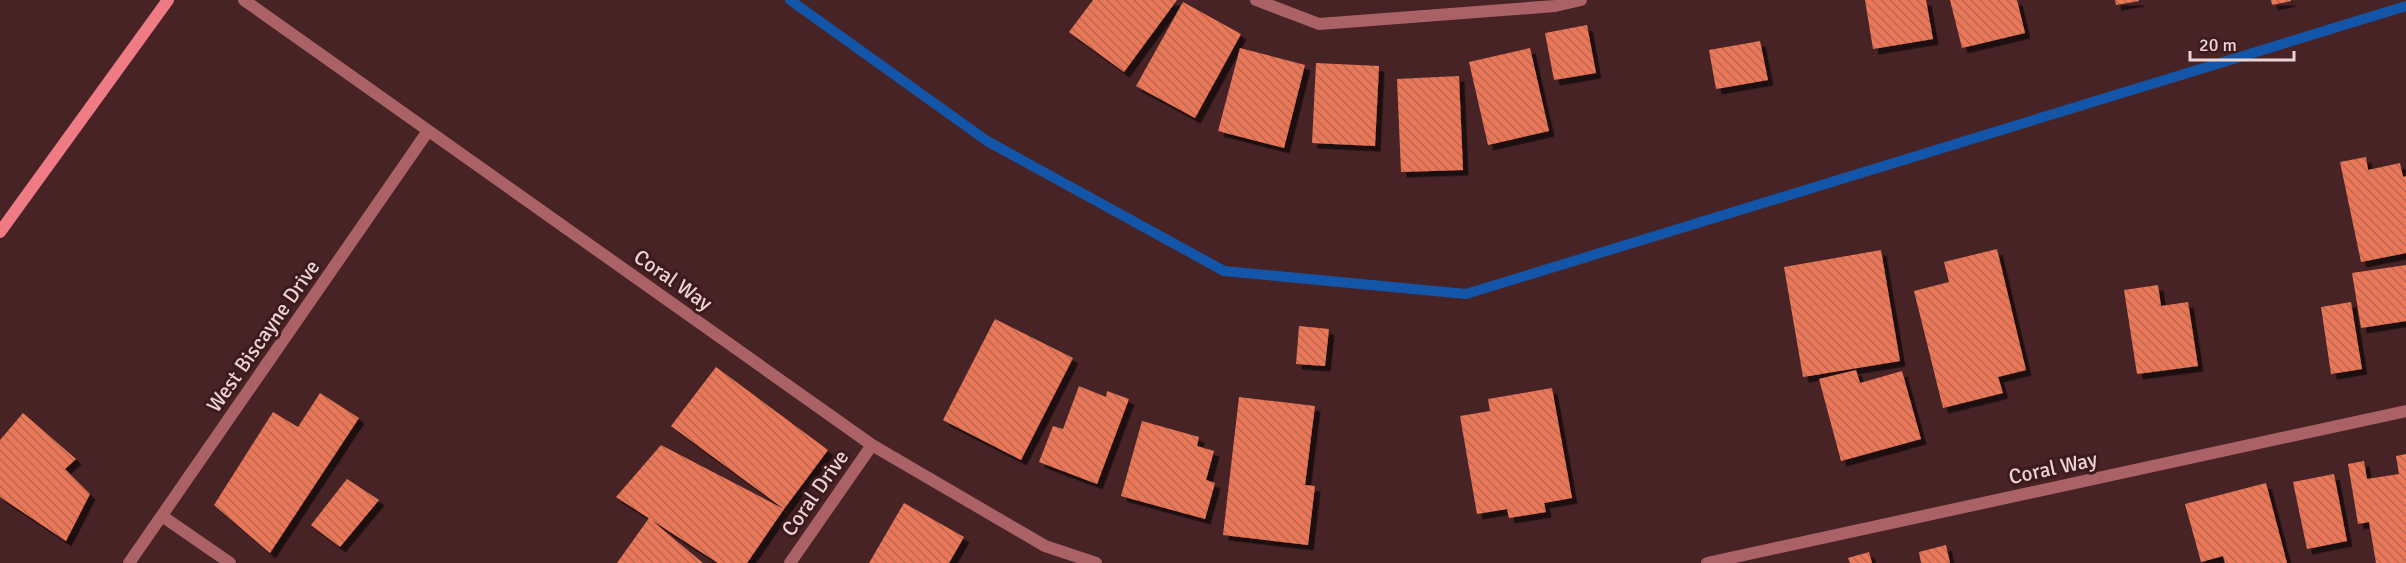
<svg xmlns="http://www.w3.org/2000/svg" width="2406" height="563" viewBox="0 0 2406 563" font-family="Signika,sans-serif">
<defs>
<pattern id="building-back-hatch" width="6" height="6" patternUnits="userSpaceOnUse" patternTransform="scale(1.5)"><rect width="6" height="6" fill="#ea7858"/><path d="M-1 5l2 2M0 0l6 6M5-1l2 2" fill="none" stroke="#b96751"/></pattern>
<filter id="shadow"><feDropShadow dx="5.5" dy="5.5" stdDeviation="0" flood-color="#0009"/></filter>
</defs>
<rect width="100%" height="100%" fill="#482326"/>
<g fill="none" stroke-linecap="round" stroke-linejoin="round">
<!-- stream -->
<path stroke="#1356a9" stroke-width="10" d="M790,0L987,141L1224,271L1466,294L2406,6"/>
</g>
<!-- building -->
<path fill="url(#building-back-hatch)" filter="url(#shadow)" d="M1093,0H1177L1124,72L1069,32Z
M1865,0H1926L1933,39L1873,49Z
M1950,0H2017L2025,33L1962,48Z
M2115,0H2139V1L2116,5Z
M2271,0H2291V1L2272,5Z
M1183,2L1241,34L1195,118L1136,86Z
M1587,25L1596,73L1554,80L1545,33Z
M1760,41L1768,80L1716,89L1709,50Z
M1240,48L1305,65L1284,148L1218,131Z
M1530,48L1549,131L1488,145L1469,62Z
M1316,63L1379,66L1375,146L1312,143Z
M1459,76L1463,170L1401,172L1397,79Z
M2366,157L2368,170L2400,163L2403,177L2406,176V253L2361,262L2340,162Z
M1997,249L2026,370L1998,377L2003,393L1943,408L1914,291L1949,282L1944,262Z
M1881,250L1900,361L1803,377L1784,267Z
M2406,265V321L2361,328L2352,273Z
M2158,285L2161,306L2188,302L2198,366L2137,374L2124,290Z
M2351,302L2362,369L2331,374L2321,307Z
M995,319L1073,358L1021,460L943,420Z
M1299,326L1329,329L1325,366L1296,364Z
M716,367L828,450L784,509L671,426Z
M1856,370L1860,383L1902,371L1921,439L1841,461L1819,379Z
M1079,386L1106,397L1107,391L1129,399L1097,484L1039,462L1053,426L1063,429Z
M1552,388L1572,498L1544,503L1546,512L1509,518L1507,509L1477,514L1460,416L1490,411L1488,399Z
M320,393L359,418L270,553L214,505L273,412L298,427Z
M1239,397L1315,406L1305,485L1315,486L1308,545L1223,535Z
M23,413L76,459L65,469L90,494L66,541L0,497V440Z
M1142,421L1199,437L1197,446L1214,451L1206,480L1215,483L1205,519L1121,496Z
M661,445L784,509L747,563H718L616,497Z
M2406,454V563H2376L2369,522L2358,524L2348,464L2364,461L2367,479L2399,474L2396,456Z
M2334,474L2347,541L2307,549L2293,482Z
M347,479L379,500L340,547L311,525Z
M2266,483L2287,563H2225L2223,556L2201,562L2185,504Z
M904,503L964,537L949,563H869Z
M649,518L703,563H617Z
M1946,545L1950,563H1921L1919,552Z
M1869,552L1872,563H1850L1848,558Z"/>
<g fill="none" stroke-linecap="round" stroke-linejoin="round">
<!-- street -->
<path stroke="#ab6266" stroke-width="12" d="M244,0L872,445L1045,546L1096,563
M1256,0L1319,24L1555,6L1581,0
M162,516L230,563
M129,563L428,131
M790,563L872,445
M1707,563L2406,411"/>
<!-- secondary -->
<path stroke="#ef7c84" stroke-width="12" d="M0,232L168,0"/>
</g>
<g text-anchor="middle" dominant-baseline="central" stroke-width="6" stroke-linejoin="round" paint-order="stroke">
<!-- street labels -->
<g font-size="21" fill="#ecd4d4" stroke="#3d1a1c">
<text transform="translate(673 280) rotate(35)">Coral Way</text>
<text transform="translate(263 336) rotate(-55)">West Biscayne Drive</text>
<text transform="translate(2053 468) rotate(-12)">Coral Way</text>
<text transform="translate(815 493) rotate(-55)">Coral Drive</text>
</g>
</g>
<!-- scale -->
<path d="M2190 51v9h104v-9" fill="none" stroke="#ecd4d4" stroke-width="3"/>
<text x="2199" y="51" font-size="18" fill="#ecd4d4" stroke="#3d1a1c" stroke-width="4.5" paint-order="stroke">20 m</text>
</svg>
